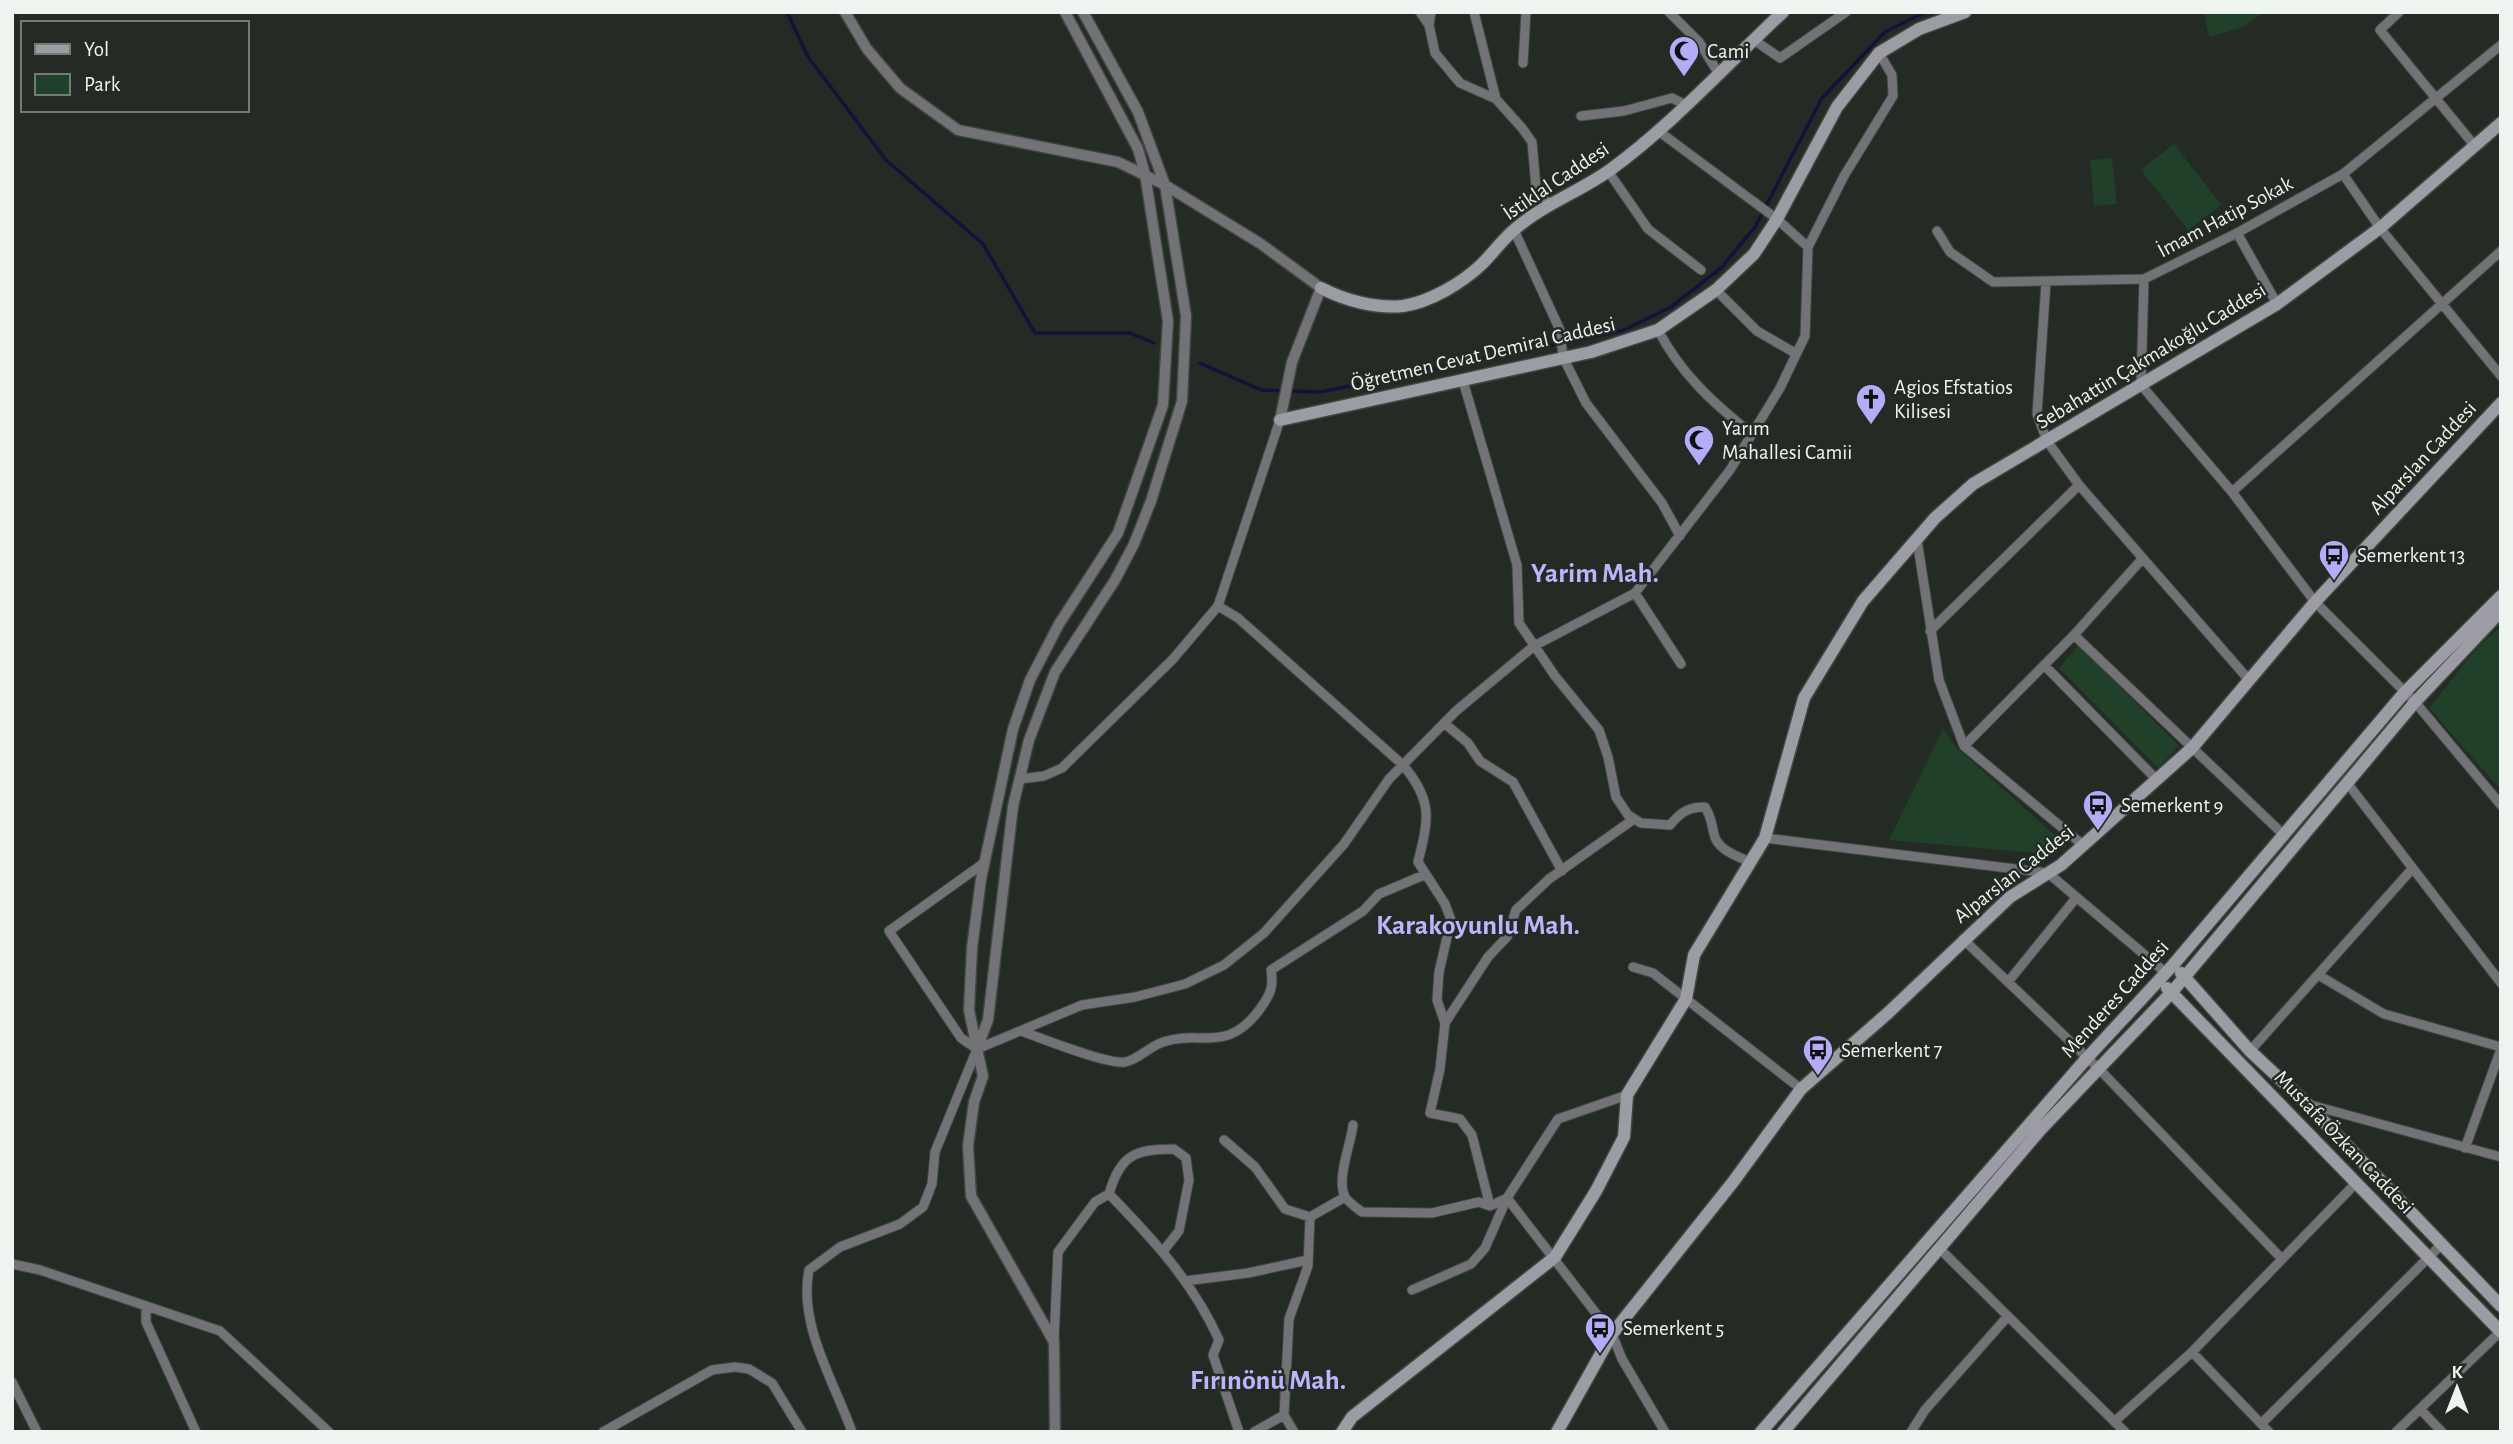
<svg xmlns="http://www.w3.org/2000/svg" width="2513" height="1444" viewBox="0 0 2513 1444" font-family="'Alegreya Sans',sans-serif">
<rect width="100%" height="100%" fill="#232b24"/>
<!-- green -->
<path fill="#204029" d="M2204,12H2265L2240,28L2209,37Z
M2174,144L2221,205L2188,230L2141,170Z
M2112,158L2117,204L2094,206L2090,160Z
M2501,627V790L2429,708L2477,648Z
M2079,645L2179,746L2158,768L2059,668Z
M1943,729L1956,747L2067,846L2047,854L1889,840Z"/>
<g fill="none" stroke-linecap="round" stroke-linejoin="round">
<!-- stream -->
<path stroke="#190f3c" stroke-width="3.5" d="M787,12L808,57L886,160L983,244L1035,333H1130L1154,343
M1200,363L1261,390L1320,392L1624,330L1671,307L1721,268L1755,227L1822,98L1885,32L1925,12"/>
<!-- minor casing -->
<g stroke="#3f4740" stroke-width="11">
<path id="minor" d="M1420,12L1429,25
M1431,12L1429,25L1435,53L1460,83L1496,99L1522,128L1532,142L1536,187L1549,204
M1474,12L1496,99
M1669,12L1699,42L1719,74
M2399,12L2380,30L2474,145
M1754,40L1780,58L1846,12
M1523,63L1526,12
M1581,116L1624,111L1672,98L1686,105
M1657,130L1777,219L1808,247
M1608,171L1648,229L1701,270
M2343,174L2380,228L2501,376
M1514,230L1560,330L1563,357L1586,403L1662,503L1680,536
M1937,231L1950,252L1993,282L2144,279L2237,233L2343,174L2501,45
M2237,233L2277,304
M2144,279L2141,385L2232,492L2315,602L2415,702L2501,805
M2046,282L2037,414L2047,441L2079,485L2249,680
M1716,290L1757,331L1795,353
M1658,330C1681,374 1713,403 1752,434
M1463,381L1517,565L1519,623L1555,676L1599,730L1608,757L1616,797L1628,815L1641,823L1670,825C1681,812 1688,807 1705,807C1712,818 1711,823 1714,834C1717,850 1737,856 1750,862
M1280,420L1218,606L1238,618L1403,765C1433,801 1429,818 1418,862L1445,904L1451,920L1439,972L1437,1000L1445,1023
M2232,492L2501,251
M1917,540L1939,680L1964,746L2083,845
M1635,593L1681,664
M1930,631L2079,485
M2074,635L2285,836
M2044,665L2157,780
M1444,723L1468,743L1480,761L1513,782L1562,871
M1964,746L2074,635L2143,558
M1020,779L1044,776L1062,768L1173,659L1218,606
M2348,784L2501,983
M1765,838L2048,873L2166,973
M1963,939L2100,1070L2282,1259
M1633,967L1653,973L1801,1089
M2320,976L2384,1014L2501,1047
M2008,982L2076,898
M1021,1031C1041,1038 1108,1065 1125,1062C1138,1060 1150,1046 1163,1042C1201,1029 1226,1055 1260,1009C1270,995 1274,987 1271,970L1363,911L1379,894L1424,875
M977,1049L961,1038L889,931L984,863
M2250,1051L2412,869
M2307,1104L2501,1157
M1353,1125C1351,1144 1336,1179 1345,1197C1348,1202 1357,1208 1362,1212L1432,1213L1479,1202L1490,1206L1507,1198L1612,1334L1622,1359L1665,1432
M1224,1140L1255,1167L1285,1209L1310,1217
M2465,1148L2501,1049
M1109,1194C1120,1155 1135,1149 1174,1149L1186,1158L1189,1180L1179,1231L1164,1250
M1490,1206L1472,1135L1460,1119L1430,1113L1440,1069L1445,1023L1488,957L1507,937L1516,910L1549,879L1634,819
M1939,1248L2125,1432
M12,1264L40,1270L220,1331L329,1432
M1185,1281L1248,1273L1308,1260
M1412,1290L1471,1264L1485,1248L1507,1198L1558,1119L1627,1095
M146,1306V1322L196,1432
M1054,1341L1058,1252L1095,1202L1109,1194C1152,1238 1193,1282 1219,1340L1213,1355L1239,1432
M2192,1352L2269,1432
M12,1382L37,1432
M2421,1410L2442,1432
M2115,1421L2192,1352L2357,1182
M2262,1423L2442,1244
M603,1432L712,1370L735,1367L749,1369L772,1383L802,1432
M852,1432C834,1381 798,1325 809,1270L840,1247L900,1224L923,1207L932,1184L935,1152L977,1049L1082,1005L1135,997L1185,984L1224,965L1264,933L1344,844L1389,779L1456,711L1534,646L1635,593L1730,470L1780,388L1805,336L1808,247L1844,176L1893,96L1892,75L1879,53
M1254,1432L1284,1415
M1294,1432L1284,1415L1289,1319L1308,1266L1310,1217L1345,1197
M1911,1432L1925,1410L2008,1316
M2396,1432L2501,1331"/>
</g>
<!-- tertiary casing -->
<g stroke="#3f4740" stroke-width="13">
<path id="tertiary" d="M845,12L867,49L900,88L958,130L1118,162L1165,185L1261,244L1321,288L1292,362L1280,420
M1065,12L1138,149L1145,174L1168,321L1163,405L1118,533L1059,624L1030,680L1013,729L981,879L972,948L969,1010L977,1049L988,1020L1013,806L1029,740L1055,672L1115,580L1134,544L1151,501L1182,401L1186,316L1165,185L1138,112L1083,12
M977,1049L983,1076L974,1102L968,1146L971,1196L1054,1342L1055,1432"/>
</g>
<!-- secondary casing -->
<g stroke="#3f4740" stroke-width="15">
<path id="secondary" d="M1321,288C1344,300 1376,309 1403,306C1430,302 1462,283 1482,264C1493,253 1503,239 1515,229C1544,204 1579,192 1610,170C1673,124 1726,65 1783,12
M1280,420L1591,352L1658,330L1716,290L1754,254L1777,219L1837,107L1879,53L1919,29L1965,12
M2181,973L2250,1051L2307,1104L2501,1306
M2167,988L2501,1332
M1342,1432L1352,1417L1555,1257L1596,1191L1624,1137L1627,1095L1686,999L1694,955L1765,838L1804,698L1863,601L1935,518L1973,484L2277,304L2380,228L2501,123
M1557,1432L1612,1334L1733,1182L1801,1089L1888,1013L2010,897L2061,865L2192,748L2315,602L2501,403
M1761,1432L2087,1058L2173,965L2405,692L2501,596
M1783,1432L2041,1129L2172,992L2415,702L2501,611"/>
</g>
<!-- minor -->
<use href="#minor" stroke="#727277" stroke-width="9"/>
<!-- tertiary -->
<use href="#tertiary" stroke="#727277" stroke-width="10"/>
<!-- secondary -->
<use href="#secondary" stroke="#9c9ca4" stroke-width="12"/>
</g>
<!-- icons -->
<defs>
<g id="mosque-pin" transform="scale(1.575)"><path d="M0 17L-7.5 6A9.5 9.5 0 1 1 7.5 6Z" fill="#b4acf9" stroke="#232b24"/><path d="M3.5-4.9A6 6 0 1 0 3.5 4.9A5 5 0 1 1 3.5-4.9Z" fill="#111"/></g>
<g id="church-pin" transform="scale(1.575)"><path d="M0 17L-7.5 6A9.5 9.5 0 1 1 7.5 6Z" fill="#b4acf9" stroke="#232b24"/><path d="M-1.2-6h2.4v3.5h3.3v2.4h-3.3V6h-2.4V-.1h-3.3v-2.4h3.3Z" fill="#111"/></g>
<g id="bus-pin" transform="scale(1.575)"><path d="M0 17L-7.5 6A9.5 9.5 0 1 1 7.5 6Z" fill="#b4acf9" stroke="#232b24"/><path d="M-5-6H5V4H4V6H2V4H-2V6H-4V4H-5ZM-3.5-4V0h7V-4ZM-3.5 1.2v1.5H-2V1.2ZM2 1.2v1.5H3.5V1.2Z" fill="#111"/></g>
</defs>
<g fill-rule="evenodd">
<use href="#mosque-pin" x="1684" y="51"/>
<use href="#church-pin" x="1871" y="399"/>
<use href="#mosque-pin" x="1699" y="440"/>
<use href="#bus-pin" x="2334" y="555"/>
<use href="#bus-pin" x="2098" y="805"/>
<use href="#bus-pin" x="1818" y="1050"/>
<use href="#bus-pin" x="1600" y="1328"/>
</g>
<g text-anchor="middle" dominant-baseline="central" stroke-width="5" stroke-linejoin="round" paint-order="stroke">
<!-- poi labels -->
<g font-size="21" fill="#eef4ef" stroke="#232b24" text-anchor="start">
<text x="1707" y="51">Cami</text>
<text x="1894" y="387">Agios Efstatios<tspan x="1894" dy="24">Kilisesi</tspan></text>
<text x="1722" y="428">Yarım<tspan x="1722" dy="24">Mahallesi Camii</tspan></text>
<text x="2357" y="555">Semerkent 13</text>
<text x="2121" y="805">Semerkent 9</text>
<text x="1841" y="1050">Semerkent 7</text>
<text x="1623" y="1328">Semerkent 5</text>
</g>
<!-- street labels -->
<g font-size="21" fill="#eef4ef" stroke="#232b24">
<text transform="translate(1556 181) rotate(-34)">İstiklal Caddesi</text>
<text transform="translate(2225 217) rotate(-28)">İmam Hatip Sokak</text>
<text transform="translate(1483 354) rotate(-13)">Öğretmen Cevat Demiral Caddesi</text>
<text transform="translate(2151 356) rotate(-31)">Sebahattin Çakmakoğlu Caddesi</text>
<text transform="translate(2423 458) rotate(-47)">Alparslan Caddesi</text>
<text transform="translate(2014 874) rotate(-38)">Alparslan Caddesi</text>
<text transform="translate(2115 999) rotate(-48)">Menderes Caddesi</text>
<text transform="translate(2344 1142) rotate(46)">Mustafa Özkan Caddesi</text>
</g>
<!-- district labels -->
<g font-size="28" font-weight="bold" fill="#bbb5fc" stroke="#232b24">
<text x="1595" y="574">Yarim Mah.</text>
<text x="1478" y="926">Karakoyunlu Mah.</text>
<text x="1268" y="1381">Fırınönü Mah.</text>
</g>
</g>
<!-- border -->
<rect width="2513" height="1444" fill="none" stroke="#eef4ef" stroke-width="28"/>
<!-- legend -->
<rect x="21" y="21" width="228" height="91" fill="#232b24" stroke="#747b75" stroke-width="2"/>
<rect x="35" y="44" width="35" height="10" fill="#9c9ca4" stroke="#747b75" stroke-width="2"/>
<text x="84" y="56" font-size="21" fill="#eef4ef">Yol</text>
<rect x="35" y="74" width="35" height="21" fill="#204029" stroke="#747b75" stroke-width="2"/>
<text x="84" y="91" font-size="21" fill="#eef4ef">Park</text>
<!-- north arrow -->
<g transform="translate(2457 1388)" stroke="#232b24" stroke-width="5" paint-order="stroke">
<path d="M0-5L12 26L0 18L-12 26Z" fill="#eef4ef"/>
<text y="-10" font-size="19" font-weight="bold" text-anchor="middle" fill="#eef4ef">K</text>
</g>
</svg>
